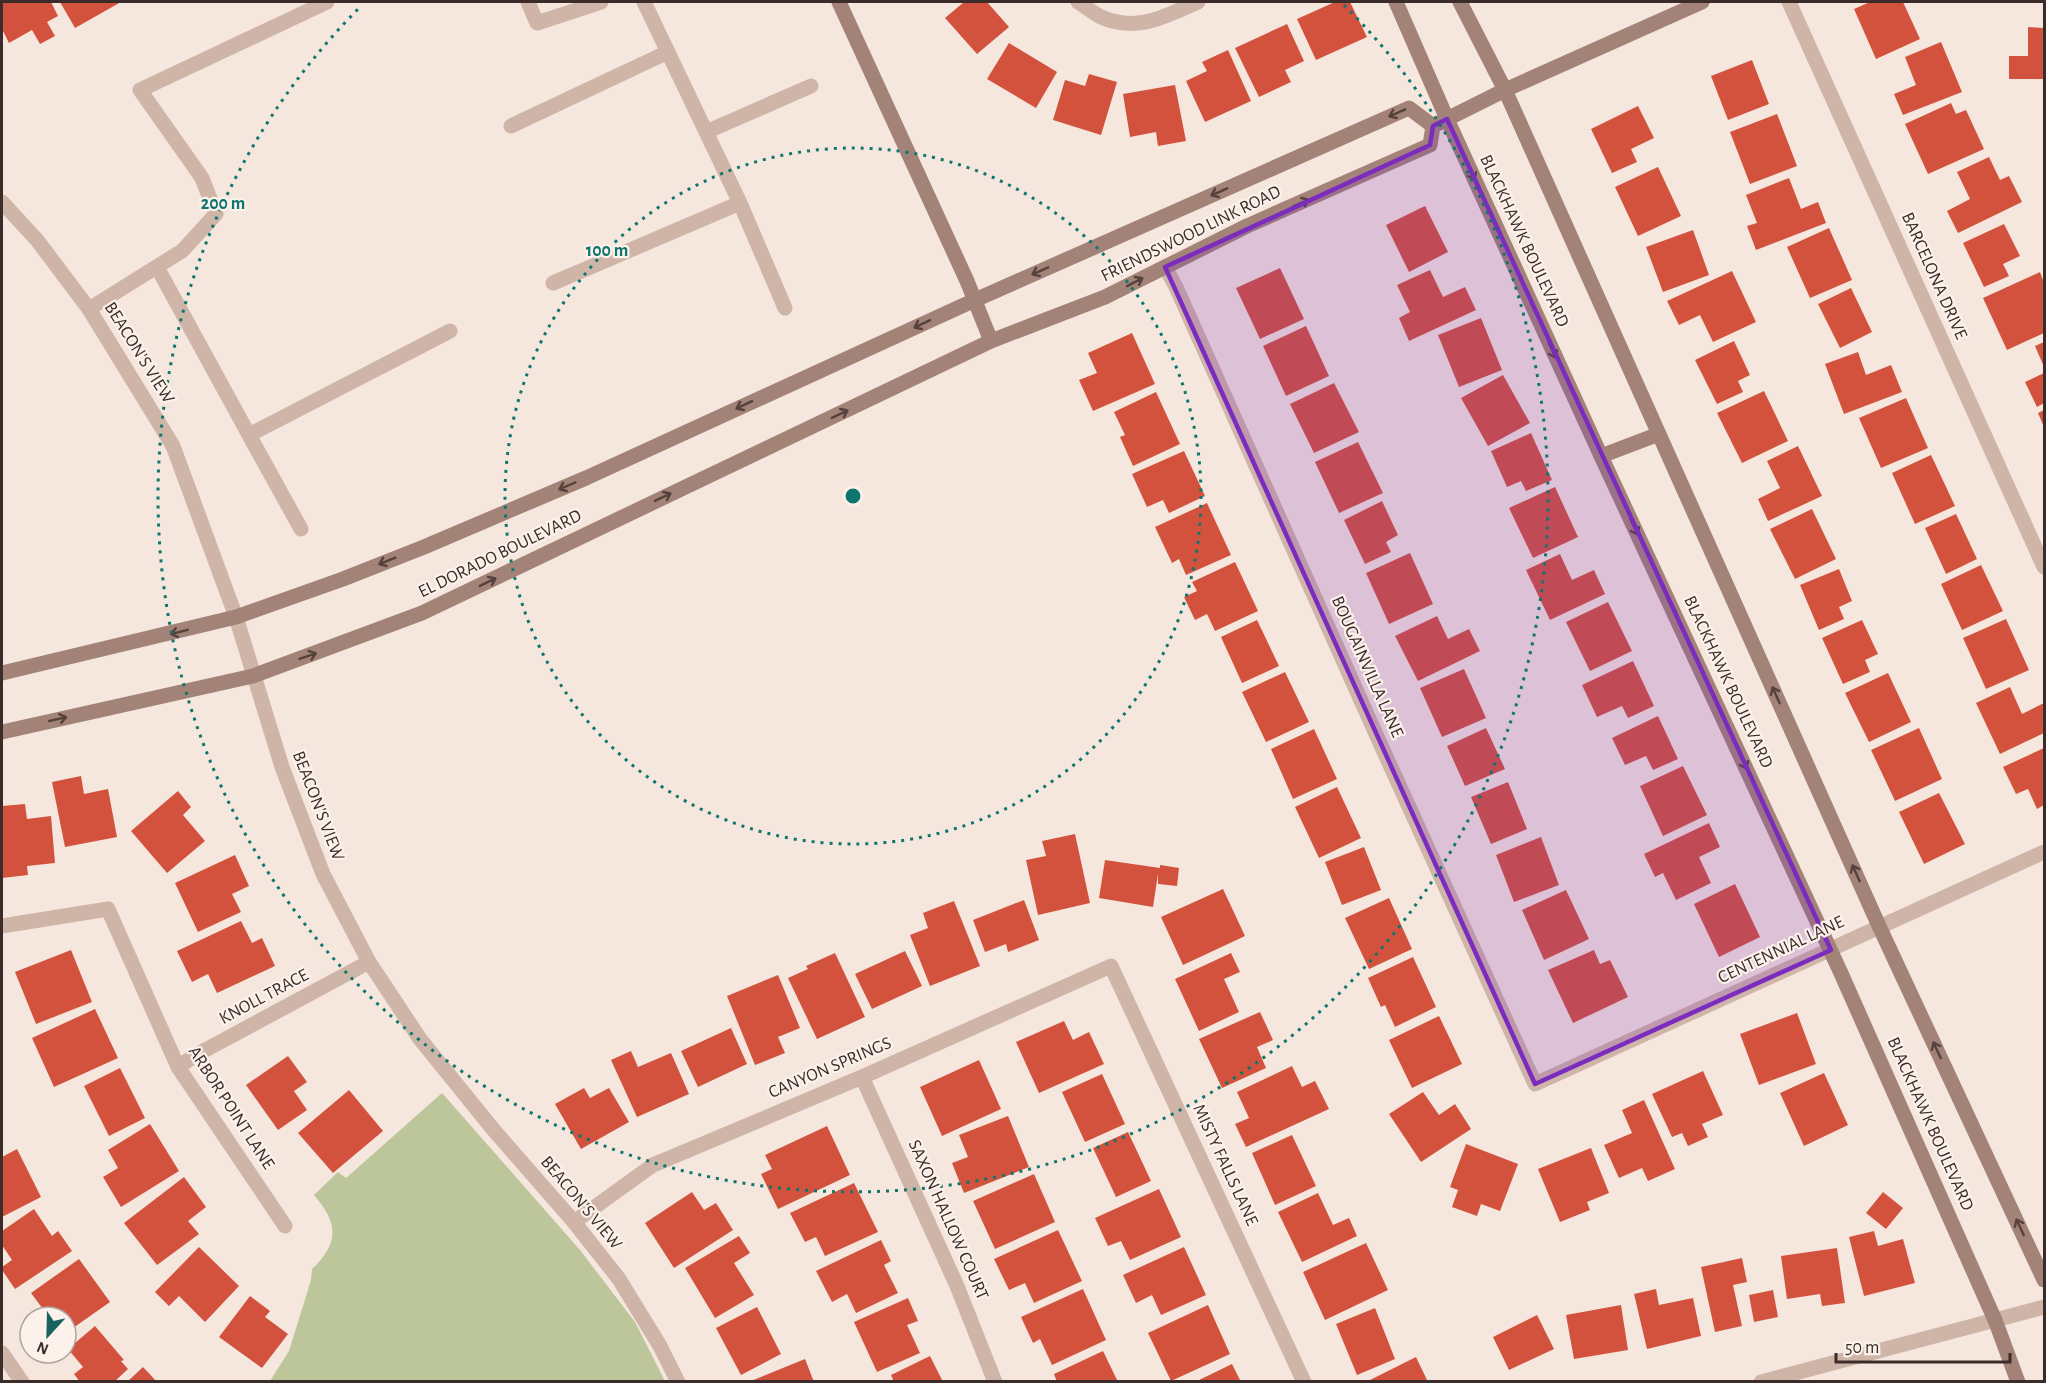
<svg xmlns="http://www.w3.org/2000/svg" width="2046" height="1383" viewBox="0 0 2046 1383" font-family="'Alegreya Sans',sans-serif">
<rect width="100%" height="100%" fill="#f5e7dd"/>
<!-- green -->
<path fill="#bdc69b" d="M442,1093L580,1250L635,1322L665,1381H270L289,1351L311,1280L312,1269C340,1242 338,1223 314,1195L338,1172L346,1178Z"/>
<!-- building -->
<path fill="#d3523e" d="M2,2H51L58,16L47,22L55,36L40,44L32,30L9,43L2,29Z
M60,2H121L75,28Z
M964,2H987L1009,27L977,54L945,18Z
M1335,2H1350L1367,37L1316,60L1297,19Z
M1870,2H1903L1920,39L1876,59L1854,9Z
M1287,24L1304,61L1285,70L1291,82L1259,97L1235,48Z
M2028,27L2044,28V79H2009V56H2028Z
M1941,42L1962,92L1903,115L1894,94L1916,85L1905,57Z
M1009,43L1057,72L1036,108L987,79Z
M1228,50L1251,101L1205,122L1186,81L1207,71L1202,62Z
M1752,60L1769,104L1728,120L1711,76Z
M1089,74L1117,82L1101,135L1053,120L1065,80L1085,86Z
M1175,85L1186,141L1158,146L1156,132L1130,137L1123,94Z
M1951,103L1956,114L1966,110L1984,149L1928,174L1905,124Z
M1638,106L1654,138L1631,149L1637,162L1612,173L1591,129Z
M1777,114L1797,166L1750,184L1730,132Z
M1989,157L2000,180L2009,176L2022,202L1958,233L1947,211L1970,199L1957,172Z
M1658,167L1681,216L1638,236L1615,187Z
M1789,178L1801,209L1818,202L1826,223L1756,250L1747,226L1757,223L1746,195Z
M1425,206L1448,252L1409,272L1386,225Z
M2004,224L2020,256L2003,264L2009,276L1984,287L1963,243Z
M1829,228L1852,280L1810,298L1787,247Z
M1693,230L1709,275L1663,292L1646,247Z
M1280,268L1304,319L1260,339L1236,288Z
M1430,270L1443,297L1465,287L1476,310L1409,341L1399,318L1410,312L1397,285Z
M1732,271L1756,322L1713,342L1700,315L1679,325L1667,301Z
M2040,272L2044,283V333L2007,350L1983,298Z
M1851,288L1872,332L1840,348L1818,304Z
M1481,318L1502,370L1459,387L1438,335Z
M1306,326L1329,376L1286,396L1263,346Z
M1132,333L1155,384L1093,411L1079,380L1097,373L1088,353Z
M1734,341L1750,375L1738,381L1743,392L1717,404L1695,360Z
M2044,342V367L2035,346Z
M1858,352L1866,375L1891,365L1902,392L1844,414L1825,364Z
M2044,373V403L2037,407L2025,382Z
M1503,375L1530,423L1488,446L1461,398Z
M1334,383L1359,432L1314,453L1290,404Z
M1764,391L1788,441L1742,463L1717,413Z
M1156,392L1180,444L1133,466L1120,437L1125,435L1114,412Z
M1906,398L1928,448L1881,468L1859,418Z
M2044,410V427L2038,413Z
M1531,433L1552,480L1526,491L1521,481L1507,487L1491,451Z
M1358,442L1383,493L1339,513L1315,462Z
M1798,446L1822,496L1768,521L1758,499L1780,488L1767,461Z
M1184,451L1205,496L1169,513L1163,500L1147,507L1132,474Z
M1931,455L1955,506L1915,524L1892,473Z
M1555,487L1578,537L1533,558L1509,508Z
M1382,501L1398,535L1386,542L1391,552L1365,564L1344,520Z
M1207,503L1231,555L1186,575L1179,559L1172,563L1155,527Z
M1812,509L1836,559L1795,579L1770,529Z
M1956,514L1977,559L1946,574L1925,528Z
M1410,553L1433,604L1389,624L1366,573Z
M1560,554L1572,580L1594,570L1605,594L1550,620L1526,570Z
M1235,562L1258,611L1215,631L1207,614L1195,620L1184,597L1197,591L1192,582Z
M1981,565L2003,611L1962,630L1941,584Z
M1839,569L1852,601L1839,607L1844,619L1819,630L1800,585Z
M1608,602L1632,651L1590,671L1566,622Z
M1437,616L1448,639L1469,629L1480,651L1418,681L1395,636Z
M2006,619L2029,670L1986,689L1963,638Z
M1257,620L1279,666L1242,683L1221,637Z
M1862,620L1878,654L1865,660L1870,672L1843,684L1822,638Z
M1633,661L1654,706L1628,718L1622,706L1597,717L1582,685Z
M1464,669L1486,718L1442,737L1420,688Z
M1285,672L1309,722L1266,742L1242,692Z
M1888,673L1911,722L1869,742L1845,693Z
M2010,687L2022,714L2044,703V733L2000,754L1976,703Z
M1658,716L1678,759L1653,770L1646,756L1625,765L1612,738Z
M1486,728L1505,769L1465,786L1447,746Z
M1919,728L1942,779L1895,801L1871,750Z
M1314,729L1337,779L1293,799L1271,749Z
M2044,748V805L2037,809L2028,789L2016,794L2003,767Z
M1683,766L1707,815L1663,836L1640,786Z
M81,776L84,794L108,789L117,837L65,847L52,782Z
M1508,782L1527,829L1491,844L1471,797Z
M1337,787L1361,838L1319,858L1295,807Z
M178,791L191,807L183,815L205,841L167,873L131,831Z
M1939,793L1965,844L1924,864L1899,812Z
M25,804L27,819L51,816L55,863L27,866L28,875L2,878V806Z
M1709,823L1720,847L1699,857L1711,883L1676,900L1663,873L1655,877L1644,854Z
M1075,834L1090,903L1038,915L1026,860L1046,856L1042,841Z
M1541,837L1559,885L1514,902L1496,855Z
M1364,847L1381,890L1342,905L1325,862Z
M235,855L249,886L232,894L241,912L198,932L175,883Z
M1105,860L1160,868V865L1179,868L1177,886L1158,884V874L1153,907L1099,898Z
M1735,884L1760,937L1719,957L1694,904Z
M1223,889L1245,936L1183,965L1161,917Z
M1566,890L1589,939L1544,960L1522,910Z
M1389,898L1412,949L1369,969L1345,918Z
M1024,900L1039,940L1008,952L1006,944L985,952L973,920Z
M954,901L980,966L930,986L910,935L928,928L923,913Z
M241,921L252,943L262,938L275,966L217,993L208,974L192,982L177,951Z
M71,950L92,1002L36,1024L15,972Z
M1594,950L1600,964L1610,960L1628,997L1573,1023L1548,970Z
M905,951L922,986L872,1009L855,974Z
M835,953L865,1017L817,1039L788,978L808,969L806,966Z
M1231,953L1240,972L1224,979L1239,1012L1199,1031L1175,979Z
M1413,957L1436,1007L1395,1027L1385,1005L1381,1007L1368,978Z
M778,975L800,1028L778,1037L785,1053L755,1065L727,996Z
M95,1009L118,1058L54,1087L32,1038Z
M1260,1012L1273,1040L1257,1047L1266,1068L1222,1088L1199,1039Z
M1797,1013L1816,1064L1759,1085L1740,1034Z
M1439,1016L1462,1064L1412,1088L1389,1040Z
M1064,1021L1073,1040L1089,1032L1104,1064L1039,1093L1016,1042Z
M731,1028L747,1064L698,1087L681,1051Z
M631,1051L638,1067L671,1053L689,1094L637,1117L611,1060Z
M288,1056L307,1082L294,1091L307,1110L278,1130L246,1085Z
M979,1060L1001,1109L942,1136L920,1087Z
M1292,1066L1302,1087L1315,1081L1329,1109L1246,1147L1235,1124L1249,1118L1237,1092Z
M120,1068L145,1118L109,1136L84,1086Z
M1703,1071L1723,1115L1702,1124L1708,1137L1688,1146L1682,1133L1672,1137L1652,1094Z
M1824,1073L1848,1125L1804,1146L1780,1093Z
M1102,1074L1125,1124L1085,1142L1062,1092Z
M584,1088L590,1098L609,1088L629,1122L581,1149L555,1104Z
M349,1090L383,1131L333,1173L298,1133Z
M1423,1092L1439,1115L1455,1104L1471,1129L1421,1162L1389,1114Z
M1644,1100L1675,1169L1648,1181L1642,1168L1619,1178L1604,1145L1632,1133L1622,1110Z
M1008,1116L1029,1167L964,1193L952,1163L968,1157L959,1135Z
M150,1124L179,1171L121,1207L103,1177L118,1168L108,1150Z
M827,1126L850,1175L778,1209L761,1174L772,1169L765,1155Z
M1128,1132L1151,1181L1116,1197L1093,1148Z
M1292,1135L1316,1186L1275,1205L1252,1153Z
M1466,1144L1518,1164L1500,1211L1481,1204L1477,1216L1452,1207L1458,1190L1450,1187Z
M1591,1148L1609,1193L1587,1202L1590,1210L1560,1222L1538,1169Z
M17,1149L41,1197L2,1217V1157Z
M1034,1174L1055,1222L995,1249L973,1201Z
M184,1177L206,1207L188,1221L199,1234L157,1265L124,1223Z
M854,1183L878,1232L825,1256L816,1237L805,1242L790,1213Z
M1159,1189L1181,1237L1130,1260L1121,1241L1108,1246L1095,1218Z
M692,1192L704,1210L716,1203L733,1230L674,1268L645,1223Z
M1883,1192L1903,1208L1886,1229L1866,1213Z
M1318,1193L1333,1225L1349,1218L1357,1236L1302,1262L1278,1212Z
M34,1209L52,1236L58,1231L72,1251L15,1289L2,1270V1267L12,1260L2,1245V1231Z
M1058,1230L1082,1281L1034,1303L1025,1283L1009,1290L994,1259Z
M1874,1231L1878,1246L1903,1239L1915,1283L1864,1296L1849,1237Z
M739,1236L750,1253L734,1263L754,1295L715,1318L685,1268Z
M881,1240L891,1261L884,1265L898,1293L856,1313L847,1294L832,1302L816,1271Z
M1366,1243L1388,1290L1325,1320L1303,1272Z
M199,1247L239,1286L205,1322L179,1296L169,1306L155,1292Z
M1184,1247L1206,1295L1161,1315L1152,1295L1136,1303L1123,1275Z
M1837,1248L1845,1303L1822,1306L1820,1294L1787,1299L1781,1256Z
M1742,1258L1747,1282L1733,1285L1742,1326L1715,1332L1701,1267Z
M79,1259L110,1302L66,1333V1317H49L31,1293Z
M1083,1289L1106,1340L1052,1365L1040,1339L1033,1343L1021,1317Z
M1656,1289L1659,1305L1693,1298L1701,1336L1647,1349L1634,1294Z
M1773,1290L1778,1317L1754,1322L1749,1295Z
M250,1296L270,1311L265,1317L288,1334L262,1368L219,1337Z
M908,1298L918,1321L907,1325L920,1353L877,1372L854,1322Z
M1208,1305L1230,1354L1171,1381L1148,1333Z
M1621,1305L1628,1350L1574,1359L1566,1315Z
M757,1307L781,1354L741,1375L716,1328Z
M1375,1308L1395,1359L1357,1375L1336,1324Z
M1537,1315L1554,1349L1509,1370L1493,1337Z
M95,1326L124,1360L121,1361L128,1369L114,1382H80L74,1374L83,1367L68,1349Z
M1103,1351L1118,1382H1057L1054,1374Z
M930,1356L943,1382H894L891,1375Z
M1416,1357L1428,1382H1366Z
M805,1359L814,1382H751V1381Z
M1232,1364L1241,1382H1195Z
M143,1367L157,1382H127Z"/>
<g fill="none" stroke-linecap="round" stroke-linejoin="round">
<!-- street -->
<path stroke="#cfb5a8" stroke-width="15" d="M528,2L537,23L601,2
M644,2L740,203
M1078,2C1085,6 1093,13 1101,17C1138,33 1165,16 1198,2
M1789,2L2044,567
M511,126L668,52
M706,132L811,86
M2,202L37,240L89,309L173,446L236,617L282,767L323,874L369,962L420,1039L492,1128L574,1222L619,1279L660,1346L678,1382
M157,267L249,435L450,331
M1165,267L1176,287L1380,743L1535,1084L2044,852
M553,283L740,203L785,308
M89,309L182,251L216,214L202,178L140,90L327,2
M249,435L301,529
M2,926L108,909L178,1067L285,1226
M178,1067L196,1055L369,962
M862,1077L957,1286L995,1382
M574,1222L653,1165L862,1077L1111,966L1304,1382
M2,1353L22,1382
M1761,1382L2044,1307"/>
<!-- secondary -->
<path stroke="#a38378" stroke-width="15" d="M839,2L967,281L991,341
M1396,2L1447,119L1601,456L1840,971L1995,1320L2018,1382
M1460,2L1505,90L1879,926L2044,1280
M1601,456L1659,434
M2,673L236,617L343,579L424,547L586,478L975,300L1409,108L1433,126L1505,90L1702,2
M2,732L253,676L422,613L991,341L1105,297L1247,226L1430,145L1433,126L1442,122"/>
</g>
<!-- one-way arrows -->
<defs><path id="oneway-shaft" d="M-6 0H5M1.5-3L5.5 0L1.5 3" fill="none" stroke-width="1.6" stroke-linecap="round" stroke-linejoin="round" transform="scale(1.5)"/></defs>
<g stroke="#55423d">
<use href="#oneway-shaft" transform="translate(1397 113) rotate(156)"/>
<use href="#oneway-shaft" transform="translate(1471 172) rotate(65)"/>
<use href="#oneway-shaft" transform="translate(1219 192) rotate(156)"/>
<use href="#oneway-shaft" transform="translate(1301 203) rotate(-23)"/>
<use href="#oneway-shaft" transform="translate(1040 271) rotate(156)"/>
<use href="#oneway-shaft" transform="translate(1135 282) rotate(-27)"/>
<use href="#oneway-shaft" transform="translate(922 324) rotate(155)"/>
<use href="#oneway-shaft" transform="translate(1552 350) rotate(65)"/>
<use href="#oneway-shaft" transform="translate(744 405) rotate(155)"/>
<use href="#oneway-shaft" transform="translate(840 414) rotate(-25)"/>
<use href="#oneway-shaft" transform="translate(567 486) rotate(157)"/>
<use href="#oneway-shaft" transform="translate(663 497) rotate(-25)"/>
<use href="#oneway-shaft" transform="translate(1634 527) rotate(65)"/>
<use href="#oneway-shaft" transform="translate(387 561) rotate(158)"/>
<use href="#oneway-shaft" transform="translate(488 582) rotate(-26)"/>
<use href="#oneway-shaft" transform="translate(179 632) rotate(166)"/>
<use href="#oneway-shaft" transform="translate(308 656) rotate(-19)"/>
<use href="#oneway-shaft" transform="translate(1776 695) rotate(-114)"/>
<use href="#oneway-shaft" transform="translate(58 719) rotate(-13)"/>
<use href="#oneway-shaft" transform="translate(1743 761) rotate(65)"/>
<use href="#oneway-shaft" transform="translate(1856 873) rotate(-114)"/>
<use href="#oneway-shaft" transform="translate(1937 1050) rotate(-115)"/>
<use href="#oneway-shaft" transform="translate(2020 1227) rotate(-115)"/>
</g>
<!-- marked area -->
<path fill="#7b2cbf" fill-opacity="0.2" stroke="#7b2cbf" stroke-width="4.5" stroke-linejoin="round" d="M1447,119L1831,950L1535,1084L1165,267L1430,145L1433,126Z"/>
<!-- distance rings -->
<g fill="none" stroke="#0f766e" stroke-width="3" stroke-dasharray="3 6">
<circle cx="853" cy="496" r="348"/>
<path d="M1344 5A695 695 0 1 1 362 5"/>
</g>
<g text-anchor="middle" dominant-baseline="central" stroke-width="4.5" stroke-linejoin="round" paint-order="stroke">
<!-- street labels -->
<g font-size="18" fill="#3b2c29" stroke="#fcf2eb">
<text transform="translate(1191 234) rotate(-26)">FRIENDSWOOD LINK ROAD</text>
<text transform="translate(1524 241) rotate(65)">BLACKHAWK BOULEVARD</text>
<text transform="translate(1934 276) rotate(66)">BARCELONA DRIVE</text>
<text transform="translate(139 353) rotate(58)">BEACON'S VIEW</text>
<text transform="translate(500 554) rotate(-26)">EL DORADO BOULEVARD</text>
<text transform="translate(1367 667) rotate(66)">BOUGAINVILLA LANE</text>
<text transform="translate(1728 682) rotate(65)">BLACKHAWK BOULEVARD</text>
<text transform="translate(318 806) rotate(69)">BEACON'S VIEW</text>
<text transform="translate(1781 950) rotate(-25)">CENTENNIAL LANE</text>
<text transform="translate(264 997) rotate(-28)">KNOLL TRACE</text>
<text transform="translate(830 1068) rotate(-23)">CANYON SPRINGS</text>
<text transform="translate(231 1108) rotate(57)">ARBOR POINT LANE</text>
<text transform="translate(1930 1124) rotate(66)">BLACKHAWK BOULEVARD</text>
<text transform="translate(1225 1165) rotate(65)">MISTY FALLS LANE</text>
<text transform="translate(581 1203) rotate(50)">BEACON'S VIEW</text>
<text transform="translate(948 1220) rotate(66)">SAXON HALLOW COURT</text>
</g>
</g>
<circle cx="853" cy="496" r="9" fill="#0f766e" stroke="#fcf2eb" stroke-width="3"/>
<g font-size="18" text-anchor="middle" font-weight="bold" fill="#0f766e" stroke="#fcf2eb" stroke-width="4.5" stroke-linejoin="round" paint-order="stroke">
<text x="223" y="209">200 m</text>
<text x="607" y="256">100 m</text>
</g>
<!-- border -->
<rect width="2046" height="1383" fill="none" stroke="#3b2c29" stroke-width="6"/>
<!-- north arrow -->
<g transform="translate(48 1335) rotate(202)"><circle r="28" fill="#fcf2eb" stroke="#afa39d" stroke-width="1.5"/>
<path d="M0-4.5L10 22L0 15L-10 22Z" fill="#19625e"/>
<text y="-9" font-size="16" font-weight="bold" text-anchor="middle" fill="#3b2c29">N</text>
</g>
<!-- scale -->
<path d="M1836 1353v9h174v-9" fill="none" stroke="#3b2c29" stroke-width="3"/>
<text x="1845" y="1353" font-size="18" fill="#3b2c29" stroke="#fcf2eb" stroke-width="4.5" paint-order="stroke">50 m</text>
</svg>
